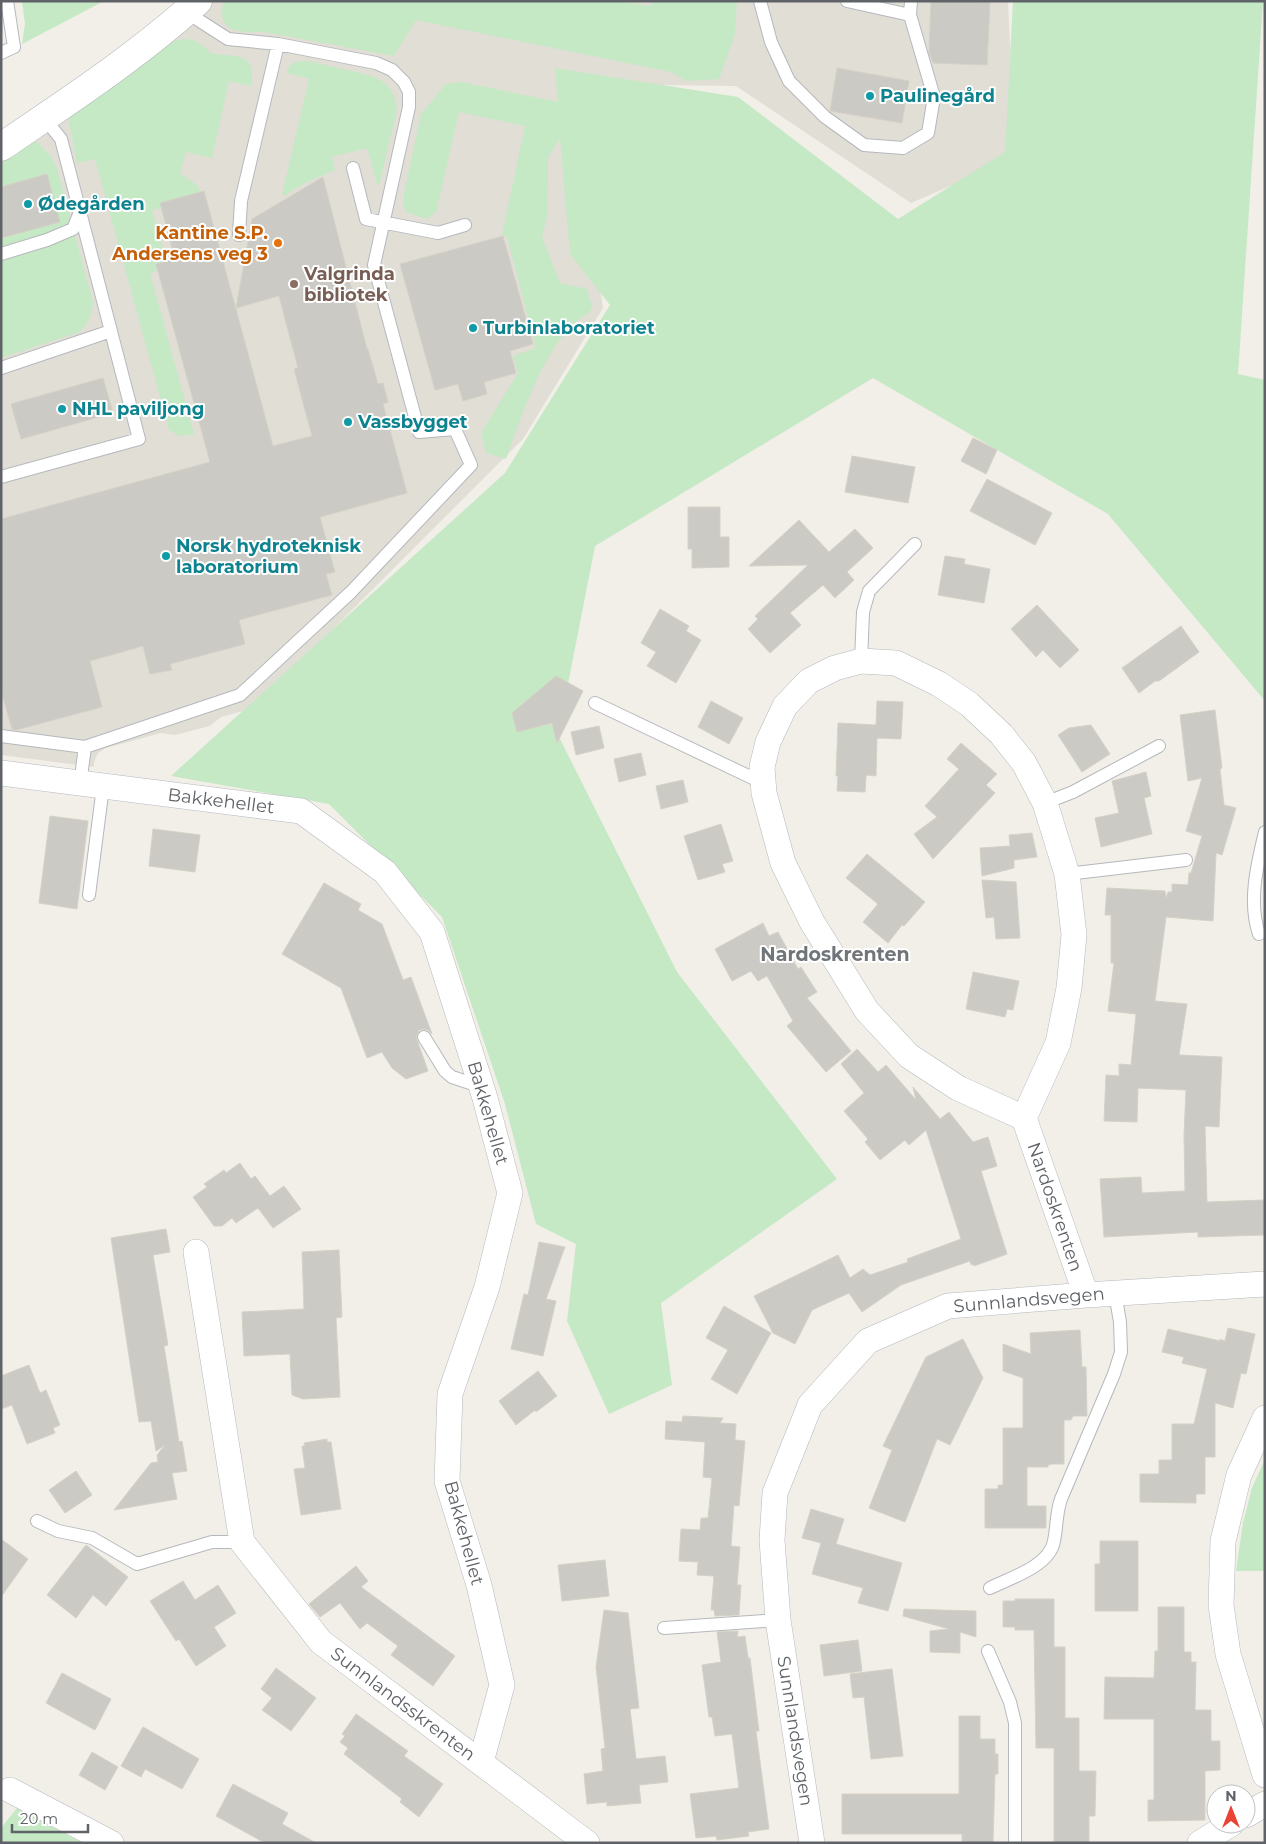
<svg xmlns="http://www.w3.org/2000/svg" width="1266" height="1844" viewBox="0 0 1266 1844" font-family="Montserrat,sans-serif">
<rect width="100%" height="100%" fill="#f1efe8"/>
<!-- education -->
<path fill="#e1ded6" d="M198,1H1008L1015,158L911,203L736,86L572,84L603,308L523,439L254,708L221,717L210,726L175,735L161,733L106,748L98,753L94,762V767L1,755V147Z"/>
<!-- green -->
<path fill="#c5e8c5" d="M22,1H104L22,44L25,24Z
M225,1H617L651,6L652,1H737L735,34L719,79L686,81L671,72L416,20L394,56L264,32C254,32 241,33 232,29C221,24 219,10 225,1Z
M1013,1H1263L1238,374L1265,380V701L1108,514L873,378L595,546L558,735L677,972L837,1179L661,1303L672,1385L609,1414L567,1321L576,1244L536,1224L505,1104L442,917L329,804L171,776L505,473L610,305L570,254L560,138L548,157L547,217L542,237L560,283L587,289L592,306L590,312C546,336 523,414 506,459L486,453L481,433L518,373L513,356L536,348L507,237L502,235L525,126L459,112L436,212L427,219L406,212L403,205L404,194L421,114L446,84L461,82L558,102L555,68L738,97L898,219L1005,152Z
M185,39C197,40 203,44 210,53C234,58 258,50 251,86L229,81L212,158L186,152L180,173L198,186L201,197L152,210L168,267L150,273L194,434L179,436L169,430L95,159L77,163L69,122V116L174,41Z
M300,61H310C324,65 338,68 352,71C377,77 394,80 397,110L379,185L377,184L367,148L332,157L335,170L307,182L284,196L282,194L309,79L287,73C289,65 291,63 300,61Z
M36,141L51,156L57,169L93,302C92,315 89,323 79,332L1,358V163L32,142Z
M1265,1459V1571H1236L1243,1523L1252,1488Z
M17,1808L82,1843H1V1828Z"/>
<!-- building -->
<path fill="#cccac5" stroke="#d6d1c6" d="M931,1L990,2L987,65L933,63L929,52Z
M837,68L909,81L902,123L830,111Z
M47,174L60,222L1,238V187Z
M323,177L367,349H368L378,384L383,383L388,402L383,404L407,493L320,517L335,572L326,574L332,595L239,620L245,644L170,664L172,670L150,674L143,646L90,661L102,707L16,730L12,729L1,691V519L210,462L156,264L175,259L160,203L204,191L273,446L312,436L294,369L298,368L279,296L236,308L252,219Z
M503,236L533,344L510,351L516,373L484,382L487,394L463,401L458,384L435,390L400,264Z
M103,378L113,413L21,439L11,404Z
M973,438L997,450L986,474L961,461Z
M852,456L915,467L908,503L845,492Z
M987,479L1052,513L1035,545L970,511Z
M688,507H720V537H729V567L692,568V549H688Z
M799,520L829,552L855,529L873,548L847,572L854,580L835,598L823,585L790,613L801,625L770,653L748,629L758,619L755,616L808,565L749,566Z
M945,556L965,559L964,564L990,569L984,603L938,595Z
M1037,605L1079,650L1060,668L1043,650L1036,657L1011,629Z
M660,609L689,626L686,631L701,640L676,683L647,666L656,652L641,643Z
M1181,626L1199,652L1159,681H1155L1139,693L1122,668Z
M556,676L583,691L557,743L552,723L517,732L512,713Z
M711,701L743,718L729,744L698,727Z
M877,701L903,702L901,739L877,738L876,776L867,775L866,777L865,792L837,791L838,776H836L838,723L876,725Z
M1215,710L1222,768L1220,769L1224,805L1236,808L1222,855L1216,853L1213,921L1166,917L1155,1001L1187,1004L1179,1055L1222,1057L1219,1127L1205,1126L1207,1202L1264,1200L1265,1235L1198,1237V1232L1104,1237L1100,1179L1141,1177L1142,1193L1185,1191L1184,1135L1186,1090L1138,1088L1137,1122L1104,1121L1106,1075L1119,1076V1064L1131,1065L1136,1014L1108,1011L1114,963H1111V915H1105L1107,888L1165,891L1166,898L1168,892H1172V884L1188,885L1189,873H1191L1202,836L1186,831L1202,778L1188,781L1180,715Z
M1091,725L1110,754L1082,772L1058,735L1069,728Z
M599,726L604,748L576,755L571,732Z
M961,743L997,774L986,785L995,793L933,859L914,834L937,817L925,806L959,769L947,759Z
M641,753L646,775L619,782L614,759Z
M1146,772L1151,796L1144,798L1152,834L1101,847L1095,818L1119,813L1112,781Z
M683,780L688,802L661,809L656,786Z
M50,816L88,821L77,909L39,903Z
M721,824L733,861L722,864L725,872L698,880L684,836Z
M153,829L200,835L195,872L149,866Z
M1032,833L1037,857L1014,860V868L982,876L980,848L1010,846L1009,835Z
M867,854L925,902L904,926L902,925L888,943L863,922L878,904L846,878Z
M982,880L1016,882L1020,938L996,939L994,917L986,918Z
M324,883L361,904L358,910L382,924L403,980L411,977L432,1034L428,1030L423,1029L419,1030L416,1037L428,1071L406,1079L392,1068L382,1052L367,1058L341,988L282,954Z
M763,923L769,936L778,932L798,969L801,967L817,992L807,998L851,1051L826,1072L787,1026L793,1021L767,976L758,981L751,971L732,981L715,949Z
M973,972L1019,981L1013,1010L1007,1009L1005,1017L966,1009Z
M857,1049L878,1072L886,1065L916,1100L913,1087L940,1119L949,1112L973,1142L988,1137L997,1166L981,1171L1007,1254L974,1266L973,1264L971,1265L970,1261L901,1285L862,1312L849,1293L812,1310L795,1344L773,1333L754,1296L838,1255L850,1278L863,1269L870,1275L908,1262L907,1259L961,1239L926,1130L909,1145L905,1140L880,1160L865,1142L868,1139L844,1111L864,1093L841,1064Z
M240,1163L251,1179L255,1176L270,1196L284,1186L301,1209L273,1228L258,1208L236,1223L232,1218L222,1226H214L193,1197L207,1187L204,1184L224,1170L226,1173Z
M166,1229L170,1252L153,1255L168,1345L164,1346L179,1442L182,1441L187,1471L172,1473L177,1499L114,1510L151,1463L158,1462L157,1455L165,1445L156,1451L151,1421L139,1422L111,1238Z
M539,1242L565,1247L546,1299L556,1301L543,1356L511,1349L524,1294L528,1295Z
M339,1250L342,1317L336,1318L340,1397L303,1399L292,1395L290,1354L244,1356L242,1312L304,1309L302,1252Z
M724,1306L771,1333L737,1394L711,1379L728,1350L706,1338Z
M1228,1328L1255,1334L1246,1374L1241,1373L1233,1408L1215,1403V1457H1205V1494H1196V1503L1140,1502V1474H1159V1460H1172V1424H1194L1207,1369L1182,1363L1184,1357L1162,1352L1168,1329L1220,1341V1339L1225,1341Z
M1080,1330L1082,1367H1086L1087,1416H1073L1071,1420H1064V1464H1052L1048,1465V1467H1027V1506H1046V1528H985V1489H998V1485H1003V1428H1023V1378L1003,1371V1344L1031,1354L1030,1333Z
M963,1339L983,1378L950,1445L937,1439L905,1522L869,1508L892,1450L883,1446L926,1357Z
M29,1365L40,1393L46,1390L60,1425L53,1428L55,1433L27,1444L12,1405L1,1409V1376Z
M538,1371L557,1396L536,1412L535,1410L516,1425L499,1401Z
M683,1416L723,1418L720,1423L736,1424L735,1440L745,1441L739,1506L734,1505L731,1546L740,1547L737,1585H741L739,1615L715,1616L714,1610H711L714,1576L697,1575L698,1562L679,1561L681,1529L700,1530L701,1518H708L712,1478L703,1477L705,1442L665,1439L666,1421L682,1422Z
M327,1439V1442H331L341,1509L301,1515L294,1469L305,1468L302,1446H305L304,1443Z
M76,1471L92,1495L65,1513L49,1490Z
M811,1509L844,1519L836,1544L902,1563L888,1611L858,1603L863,1588L812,1574L821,1543L802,1538Z
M1,1539L28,1559L1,1597Z
M1100,1541H1138V1611H1095V1564H1100Z
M86,1545L128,1577L106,1606L93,1595L76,1618L47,1595Z
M605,1560L609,1596L562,1601L558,1565Z
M356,1566L368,1581L361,1587L455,1656L433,1686L391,1655L398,1646L367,1623L360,1629L340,1603L320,1617L309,1604Z
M183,1581L195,1600L218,1585L236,1613L214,1627L226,1646L196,1666L179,1639L176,1641L150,1601Z
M1015,1599H1054V1647H1065V1718H1079V1771H1096L1095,1816H1089V1843H1054V1748H1036L1034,1630H1015V1627H1003V1601H1015Z
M1158,1607H1184V1652H1191V1662H1196L1195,1710H1211V1741H1220V1770L1205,1771V1820L1148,1821V1800H1154V1719H1104L1105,1677L1154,1678L1155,1651H1158Z
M904,1609L976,1611V1637L960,1632V1653L930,1652V1631L949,1629L903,1616Z
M604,1610L628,1613L639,1708L630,1709L636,1759L665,1756L668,1782L639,1785L641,1803L607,1806V1802L587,1804L584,1774L603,1771L601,1749L605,1748L596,1667Z
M738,1631L737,1637L745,1636L748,1658H750L759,1731H756L769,1829L748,1832L749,1836L717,1840L716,1836L696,1838L690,1794L739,1788L732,1734L715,1736L712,1717H709L702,1665L721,1662L717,1632Z
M858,1640L862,1671L824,1676L820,1645Z
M276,1668L316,1698L291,1731L262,1710L272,1698L261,1689Z
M892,1669L903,1756L871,1759L864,1697L853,1698L850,1674Z
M62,1673L111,1699L95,1730L46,1703Z
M356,1714L408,1751L404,1756L443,1784L419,1817L400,1802L402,1799L344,1754L348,1748L340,1742L345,1736L342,1734Z
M959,1716H980V1739H995V1754H998V1774H995L993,1843H962V1834H842V1794H959Z
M143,1727L199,1759L182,1789L145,1769L141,1777L121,1766Z
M92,1752L118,1767L105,1790L79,1775Z
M233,1784L288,1813L282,1824L316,1843H265L216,1816Z"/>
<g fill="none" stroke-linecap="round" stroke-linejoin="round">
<!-- service casing -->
<g stroke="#b5b8bc" stroke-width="14">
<path id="service" d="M760,1L771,42L789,81L825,117L864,145L903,148L928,133L934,97L910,15
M847,1L910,15L911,1
M1,53L14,47L7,1
M353,168L366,219L438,233L465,225
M239,235L241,201L278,44
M1,254L47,240L73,229L80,212
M1,368L111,331
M1,477L139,439L61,139L44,118
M861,661L863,612L869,591L915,544
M595,703L763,783
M1,736L85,747
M80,784L85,747L240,695L351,592L471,465L455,429L419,432L374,265L409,107V92L404,82L392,70L376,63L278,44L228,39L186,12
M1045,803L1073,792L1159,746
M1067,874L1186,860
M89,895L103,787
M1259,934C1248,902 1257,865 1265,832
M424,1037L445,1071L452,1077L482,1087
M37,1521L58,1531L92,1538L137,1564L212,1542H242
M990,1588C1010,1578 1050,1566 1054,1541C1057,1527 1056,1513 1061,1499L1114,1374L1121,1352L1120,1322L1115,1293
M664,1628L778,1620
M988,1651L1010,1702L1015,1723V1843"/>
</g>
<!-- minor casing -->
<g stroke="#b5b8bc" stroke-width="26">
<path id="minor" d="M1,773L301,811L385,872L432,932L485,1098L510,1193L487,1287L450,1394L447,1481L479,1585L502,1685L481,1762
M1024,1118L958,1088L909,1056L867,1011L812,922L783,863L764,793L762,767L768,742L785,706L809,681L835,668L861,661L896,663L939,684L969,704L1001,734L1024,763L1045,803L1067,874L1074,935L1069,988L1058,1043L1024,1118L1086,1295
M196,1252L242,1542L321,1642L587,1843
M1265,1418L1239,1475L1223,1541L1221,1605L1228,1654L1265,1775
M10,1790L111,1843
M1246,1815L1265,1804
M812,1843L778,1620L772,1540L775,1493L810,1405L868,1341L948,1306L1086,1295L1265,1284
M1200,1843L1231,1824"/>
</g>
<!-- tertiary casing -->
<g stroke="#b5b8bc" stroke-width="29">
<path id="tertiary" d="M1,147C67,102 139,55 198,1"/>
</g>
<!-- service -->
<use href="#service" stroke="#fff" stroke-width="12"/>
<!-- minor -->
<use href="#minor" stroke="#fff" stroke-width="25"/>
<!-- tertiary -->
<use href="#tertiary" stroke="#fff" stroke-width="28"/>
</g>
<!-- markers -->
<g fill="#0f9aa8" stroke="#fff" stroke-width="2">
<circle cx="870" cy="96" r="5"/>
<circle cx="28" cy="204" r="5"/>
<circle cx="473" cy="328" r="5"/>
<circle cx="62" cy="409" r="5"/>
<circle cx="348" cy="422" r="5"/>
<circle cx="166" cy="556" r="5"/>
</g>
<circle fill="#e8710a" stroke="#fff" stroke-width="2" cx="278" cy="243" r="5"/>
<circle fill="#8d6e63" stroke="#fff" stroke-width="2" cx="294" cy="284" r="5"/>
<g text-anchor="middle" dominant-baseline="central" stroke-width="4" stroke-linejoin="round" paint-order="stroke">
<!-- culture labels -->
<g font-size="18" font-weight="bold" fill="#0d838f" stroke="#fff" text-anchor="start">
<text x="880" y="96">Paulinegård</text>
<text x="38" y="204">Ødegården</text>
<text x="483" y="328">Turbinlaboratoriet</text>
<text x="72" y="409">NHL paviljong</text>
<text x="358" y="422">Vassbygget</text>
<text x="176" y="546">Norsk hydroteknisk<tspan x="176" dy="21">laboratorium</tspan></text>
</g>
<!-- food labels -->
<g font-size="18" font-weight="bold" fill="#c56008" stroke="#fff" text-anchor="end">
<text x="268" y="233">Kantine S.P.<tspan x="268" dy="21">Andersens veg 3</tspan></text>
</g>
<!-- education labels -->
<g font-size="18" font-weight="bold" fill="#785e54" stroke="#fff" text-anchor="start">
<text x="304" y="274">Valgrinda<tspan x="304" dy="21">bibliotek</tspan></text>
</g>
<!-- street labels -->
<g font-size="18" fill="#5f6368" stroke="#fff">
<text transform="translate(221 801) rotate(7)">Bakkehellet</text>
<text transform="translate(488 1113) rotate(74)">Bakkehellet</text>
<text transform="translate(1055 1207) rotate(71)">Nardoskrenten</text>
<text transform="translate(1029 1300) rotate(-5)">Sunnlandsvegen</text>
<text transform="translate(464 1533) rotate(75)">Bakkehellet</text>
<text transform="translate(403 1704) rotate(37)">Sunnlandsskrenten</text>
<text transform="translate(795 1731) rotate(81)">Sunnlandsvegen</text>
</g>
<!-- neighbourhood labels -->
<g font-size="19" font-weight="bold" fill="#70757a" stroke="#fff">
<text x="835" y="954">Nardoskrenten</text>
</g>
</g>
<!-- border -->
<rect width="1266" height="1844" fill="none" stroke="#5f6368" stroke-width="5"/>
<!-- north arrow -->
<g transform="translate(1231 1809)"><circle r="24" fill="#ffffff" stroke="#bfc1c3"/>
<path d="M0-4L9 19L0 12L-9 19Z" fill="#ea4335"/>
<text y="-8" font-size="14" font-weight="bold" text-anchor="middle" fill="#5f6368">N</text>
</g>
<!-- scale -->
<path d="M12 1824v8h76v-8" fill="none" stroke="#5f6368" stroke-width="2.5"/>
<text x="20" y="1824" font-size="15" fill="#5f6368" stroke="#ffffff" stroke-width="4" paint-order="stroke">20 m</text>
</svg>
